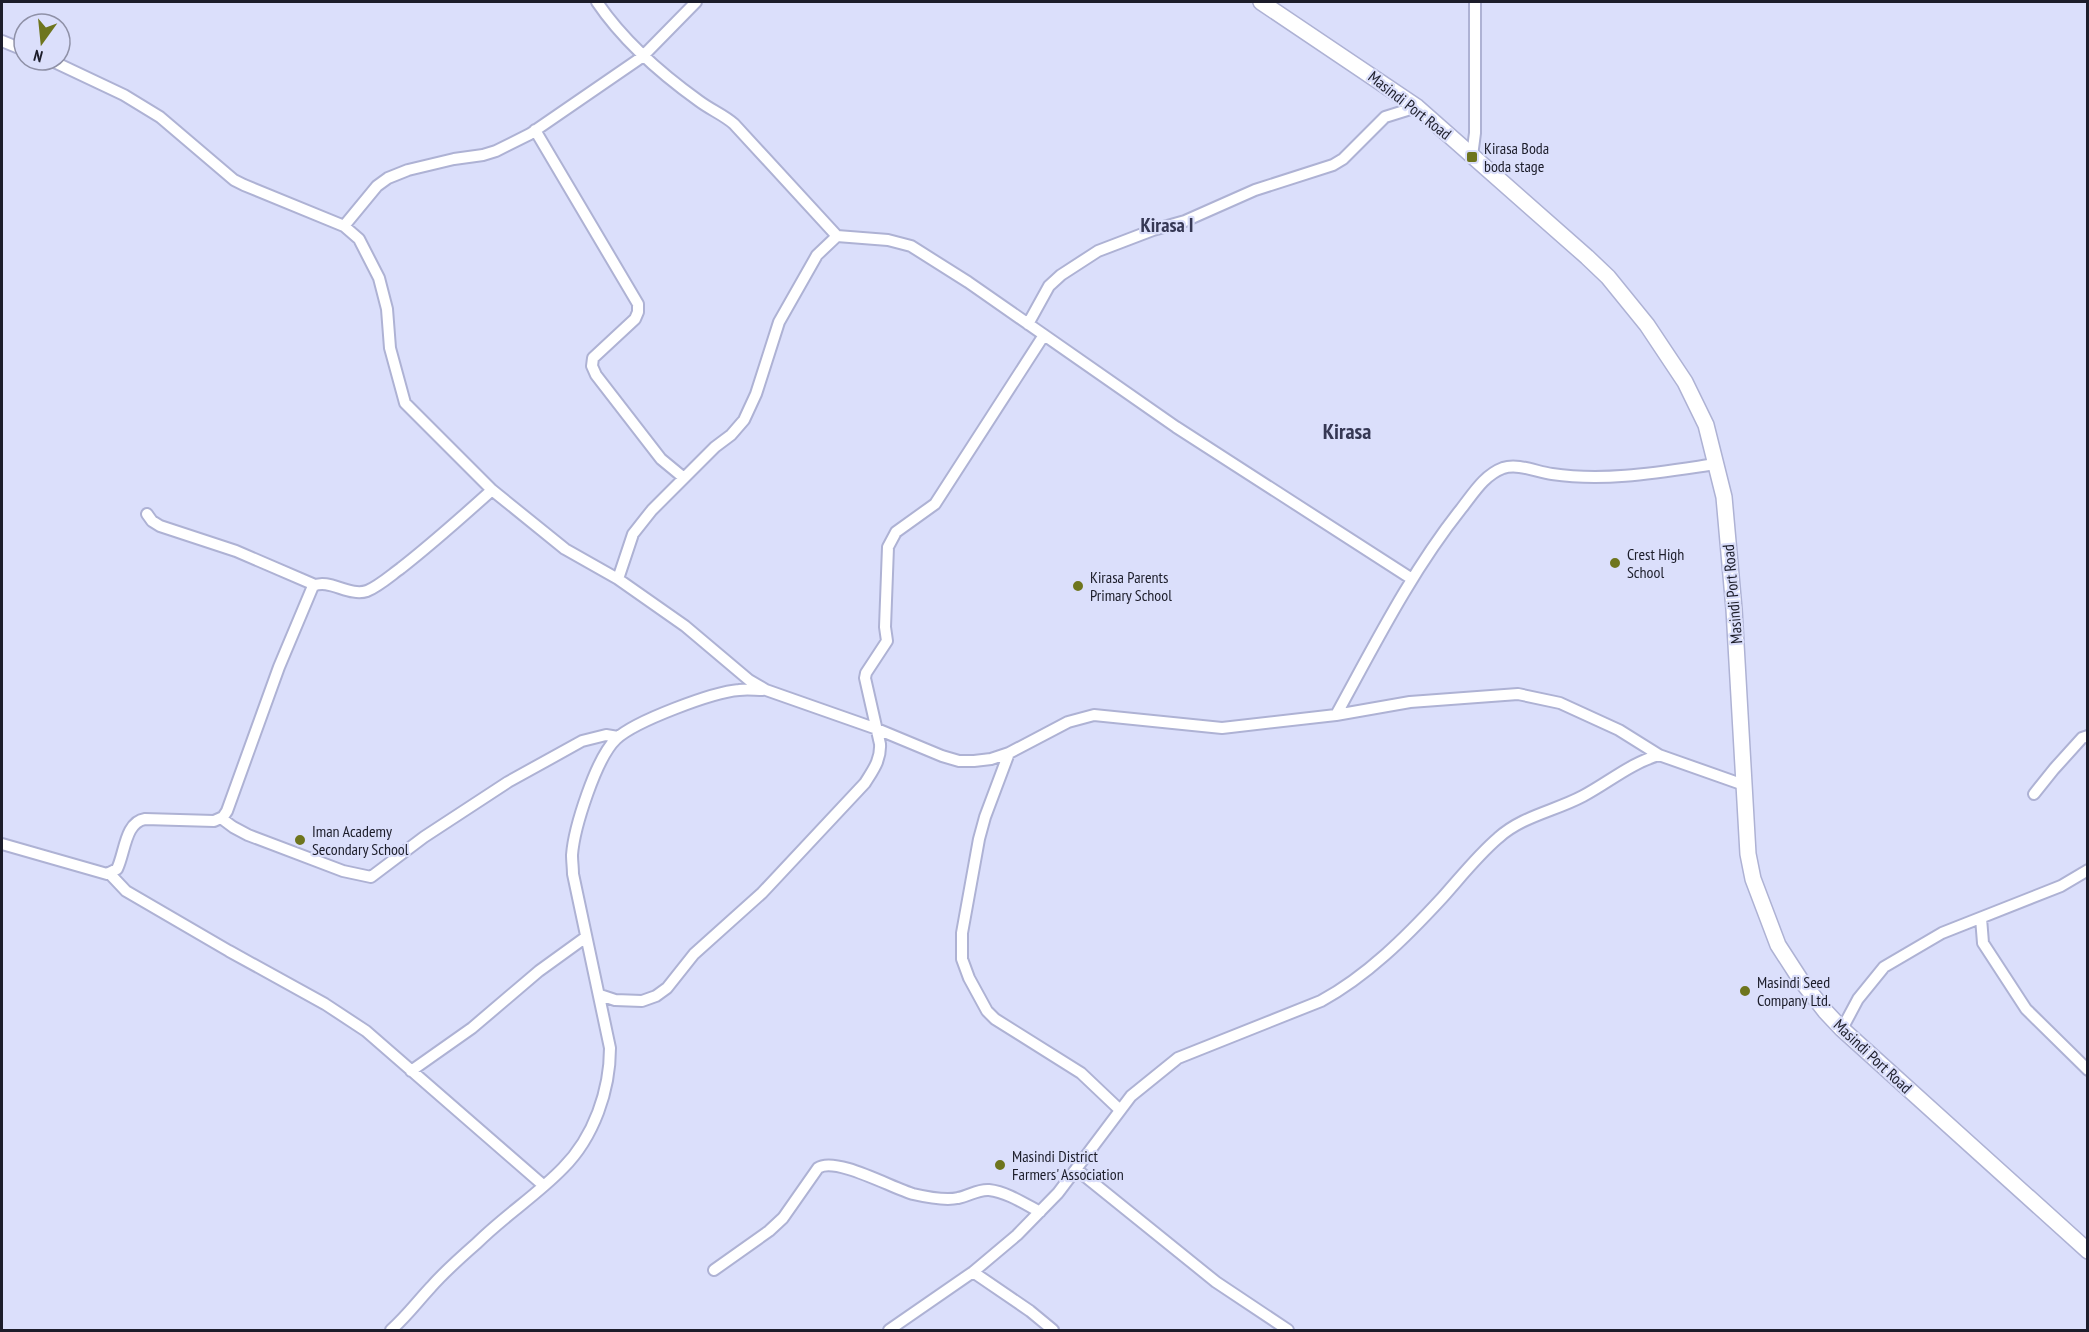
<svg xmlns="http://www.w3.org/2000/svg" width="2089" height="1332" viewBox="0 0 2089 1332" font-family="'PT Sans Narrow',sans-serif">
<rect width="100%" height="100%" fill="#dbdffb"/>
<g fill="none" stroke-linecap="round" stroke-linejoin="round">
<!-- street casing -->
<g stroke="#aeb2d4" stroke-width="14">
<path id="street" d="M597,2C624,42 660,73 699,101C711,110 724,115 734,124L837,236
M2,41L24,50
M50,60L124,95L160,117L234,180L244,185L344,226L359,239L379,278L387,309L390,348L405,403L492,490L565,549L618,579L685,626L749,680L766,690L877,729L942,756L959,761H974L991,759L1009,753L1068,722L1094,715L1222,728L1336,715L1410,702L1518,694L1560,703L1619,730L1659,755L1744,785
M535,130L638,304V312L635,319L593,358L592,366L596,375L661,459L684,478
M1472,156L1475,133V2
M344,226L377,186L388,178L408,170L454,159L483,155L496,151L530,134L642,57L696,2
M1028,324L1049,286L1061,275L1098,251L1153,230L1185,221L1255,190L1333,165L1343,159L1385,117L1417,107
M147,514L152,521L160,526L236,551L315,585
M618,579L633,534L652,510L715,447L731,435L744,420L756,394L779,322L817,255L837,236L888,240L911,246L968,282L1176,427L1412,579
M1336,715C1375,644 1411,572 1461,509C1473,494 1484,475 1503,468C1518,463 1537,472 1552,474C1607,482 1661,472 1716,464
M1009,753L985,817L979,839L962,933V959L969,978L987,1011L995,1019L1081,1073L1120,1110
M2034,794L2054,769L2082,738L2088,736
M221,818L233,827L248,835L343,871L371,877L424,837L508,782L582,741L606,735L618,737
M2,844L107,874L117,869C125,853 125,822 145,819L214,821L223,817L227,811L279,667L313,586C329,578 349,597 367,591C379,586 390,576 401,568C433,543 462,517 492,490
M109,873L126,891L229,951L325,1004L366,1031L543,1185
M1981,918L1983,943L2026,1009L2088,1070
M600,995L615,1000L642,1001L656,996L667,988L694,954L762,893L865,783C873,770 881,760 880,744L865,678L866,673L887,641L885,627L888,547L896,532L935,504L1044,335
M1842,1029L1858,999L1884,967L1942,933L2061,886L2088,870
M411,1071L472,1028L539,971L586,937
M1076,1169L1216,1282L1288,1330
M714,1270L769,1231L783,1218L818,1168C835,1156 892,1188 913,1194C926,1197 945,1201 958,1198C969,1196 978,1189 989,1190C1007,1192 1025,1204 1040,1212
M973,1272L1030,1311L1053,1330
M391,1330C406,1317 417,1302 431,1287C445,1271 461,1257 477,1243C504,1216 537,1195 563,1168C594,1137 610,1090 610,1048L573,874C573,868 572,861 572,855C574,828 596,758 616,739C635,721 713,692 739,690C747,689 755,690 763,690
M889,1330L973,1272L1017,1235L1058,1193L1131,1096L1178,1058L1321,1001C1367,976 1406,937 1442,898C1460,878 1477,856 1498,838C1522,816 1555,811 1583,796C1609,782 1631,763 1659,755"/>
</g>
<!-- secondary casing -->
<g stroke="#aeb2d4" stroke-width="18">
<path id="secondary" d="M1261,2L1417,107L1587,257L1608,277L1647,325L1685,382L1706,425L1724,497L1734,609L1748,854L1753,879L1778,945L1800,979L1825,1011L1842,1029L2088,1251"/>
</g>
<!-- street -->
<use href="#street" stroke="#fff" stroke-width="10"/>
<!-- secondary -->
<use href="#secondary" stroke="#fff" stroke-width="15"/>
</g>
<!-- markers -->
<g fill="#6e751d" stroke="#dbdffb" stroke-width="2">
<rect x="1466" y="151" width="12" height="12" rx="3"/>
<circle cx="1615" cy="563" r="6"/>
<circle cx="1078" cy="586" r="6"/>
<circle cx="300" cy="840" r="6"/>
<circle cx="1745" cy="991" r="6"/>
<circle cx="1000" cy="1165" r="6"/>
</g>
<g text-anchor="middle" dominant-baseline="central" stroke-width="4.5" stroke-linejoin="round" paint-order="stroke">
<!-- street labels -->
<g font-size="16" fill="#1c1d2a" stroke="#dbdffb">
<text transform="translate(1410 105) rotate(38)">Masindi Port Road</text>
<text transform="translate(1732 594) rotate(-95)">Masindi Port Road</text>
<text transform="translate(1873 1056) rotate(43)">Masindi Port Road</text>
</g>
<!-- poi labels -->
<g font-size="16" fill="#1c1d2a" stroke="#dbdffb" text-anchor="start">
<text x="1484" y="148">Kirasa Boda<tspan x="1484" dy="18">boda stage</tspan></text>
<text x="1627" y="554">Crest High<tspan x="1627" dy="18">School</tspan></text>
<text x="1090" y="577">Kirasa Parents<tspan x="1090" dy="18">Primary School</tspan></text>
<text x="312" y="831">Iman Academy<tspan x="312" dy="18">Secondary School</tspan></text>
<text x="1757" y="982">Masindi Seed<tspan x="1757" dy="18">Company Ltd.</tspan></text>
<text x="1012" y="1156">Masindi District<tspan x="1012" dy="18">Farmers' Association</tspan></text>
</g>
<!-- quarter labels -->
<g font-size="20" font-weight="bold" fill="#363854" stroke="#dbdffb">
<text x="1167" y="225">Kirasa I</text>
</g>
<!-- district labels -->
<g font-size="22" font-weight="bold" fill="#363854" stroke="#dbdffb">
<text x="1347" y="431">Kirasa</text>
</g>
</g>
<!-- border -->
<rect width="2089" height="1332" fill="none" stroke="#1c1d2a" stroke-width="6"/>
<!-- north arrow -->
<g transform="translate(42 42) rotate(195)"><circle r="28" fill="#dbdffb" stroke="#8f91a7" stroke-width="1.5"/>
<path d="M0-4.5L10 22L0 15L-10 22Z" fill="#6e751d"/>
<text y="-9" font-size="16" font-weight="bold" text-anchor="middle" fill="#1c1d2a">N</text>
</g>
</svg>
